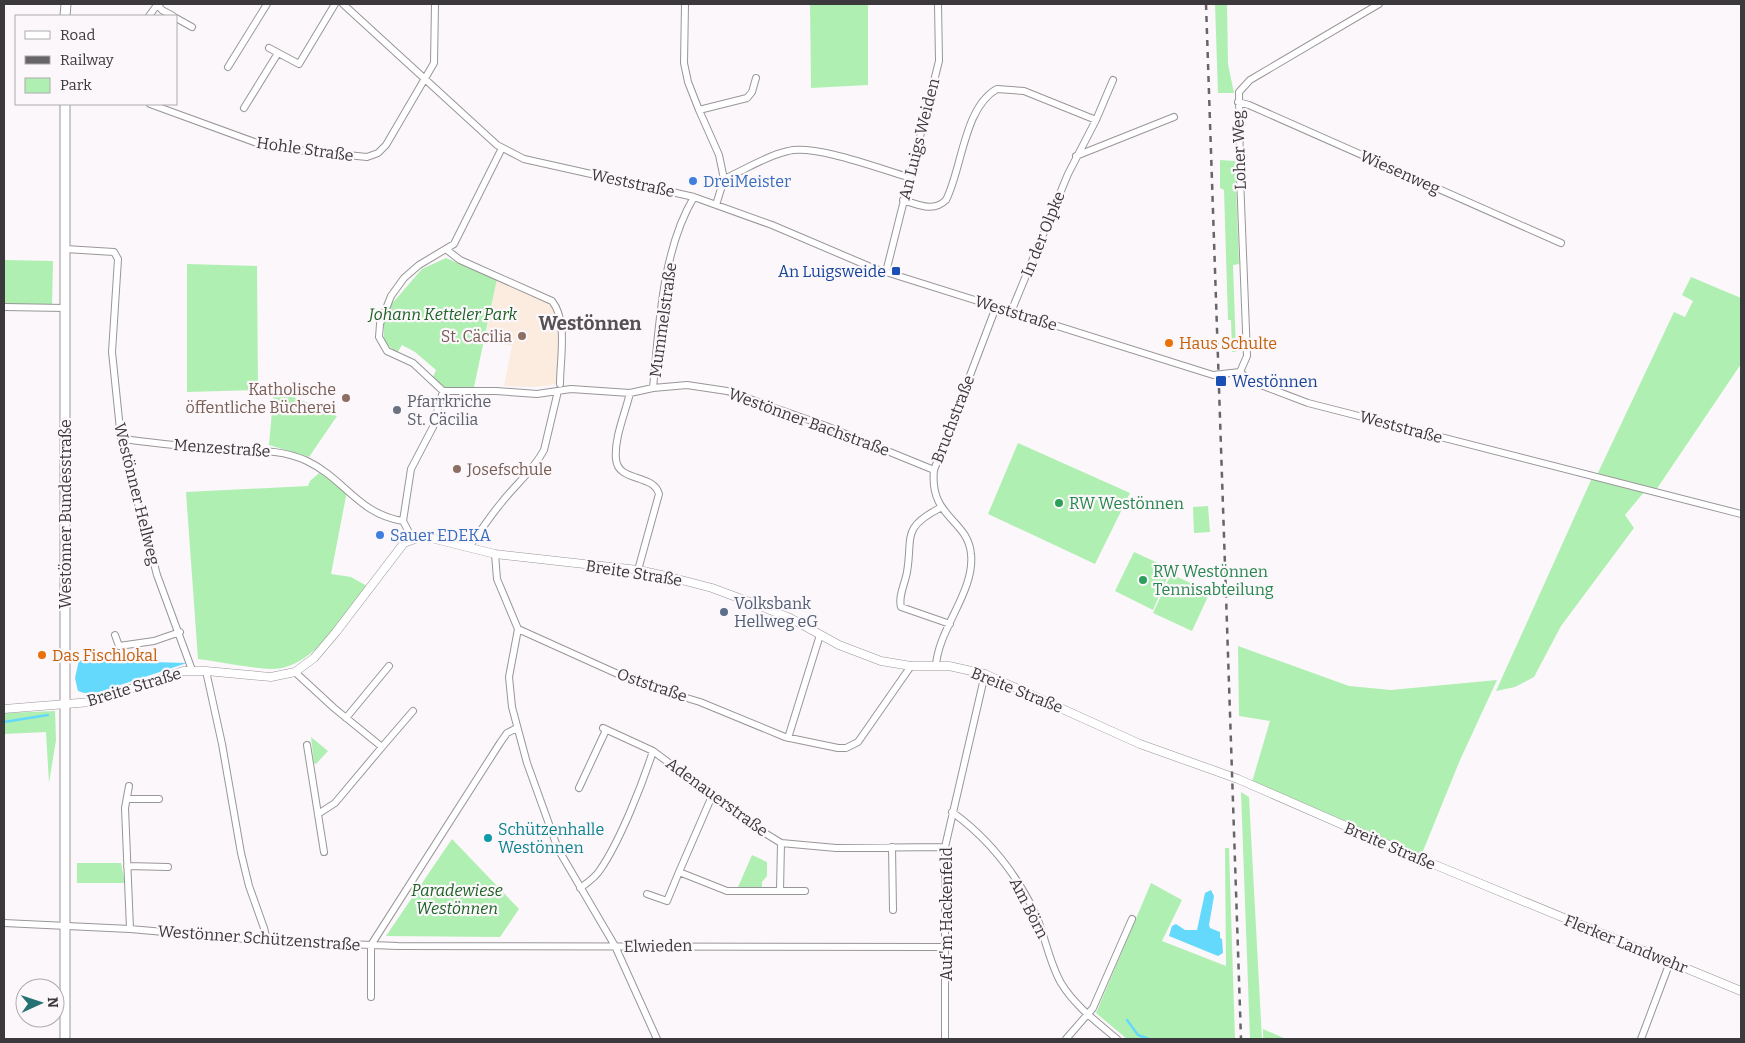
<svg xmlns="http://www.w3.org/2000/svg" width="1745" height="1043" viewBox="0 0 1745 1043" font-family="Bitter,serif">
<rect width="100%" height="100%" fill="#fbf7fa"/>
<!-- education -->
<path fill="#fcebdf" d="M497,279L551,303L555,309L559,332L558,384L534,387L504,386L512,346L485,340Z"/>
<!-- green -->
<path fill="#b0efb2" d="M810,4H868V85L811,88Z
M1215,4H1227L1228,64L1234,93H1218Z
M1220,160L1235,161L1239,264L1233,265L1236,352H1232L1231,320H1228L1224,190L1220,188Z
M446,258L497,279L474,387L444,388L433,377L436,370L415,352L402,345L397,353L384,342V321L389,307L422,269Z
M4,260L53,261L52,305H4Z
M187,264L257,266L258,390L187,392Z
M1691,277L1741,298V364L1656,490L1597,475L1674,312L1685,317L1693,301L1682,295Z
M274,388L337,416L309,457L269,445Z
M1018,443L1130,493L1095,564L988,514Z
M319,473L347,491L331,574L351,577L367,586C344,615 313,670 271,669C247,668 222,662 198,659L186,492L308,486L310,481Z
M1592,478L1645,491L1625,515L1634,528L1561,626L1534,677L1515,687L1496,691Z
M1208,506L1210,532L1194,533L1193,507Z
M1134,552L1171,569L1153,610L1115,591Z
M1171,574L1210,592L1192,631L1153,613Z
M1238,646L1349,686L1391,690L1497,680L1460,760L1421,856L1252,782L1270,721L1239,716Z
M55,711L56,740L49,783L46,732L4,734V713Z
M311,737L328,751L316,764L314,763Z
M1241,792L1249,797L1262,1039H1250Z
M452,839L519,909L500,937L386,936Z
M1225,848H1229L1235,1039H1127L1096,1013L1151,883L1182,900L1162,941L1226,966Z
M752,855L767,862V876L762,882V887H738Z
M77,863H121L125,883H77Z
M1263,1029L1286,1039H1263Z"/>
<!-- water -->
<path fill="#64d9fb" d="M79,660L187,663L99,692L84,693L78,691L75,678Z
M1211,890L1214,896L1209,925L1210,928L1220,932V938L1222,939L1223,953L1218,956L1169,936L1172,926L1176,924L1185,930H1197L1205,893Z"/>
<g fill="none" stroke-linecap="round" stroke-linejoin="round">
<!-- stream -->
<path stroke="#64d9fb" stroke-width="2.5" d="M4,722L48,715
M1127,1020L1138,1035L1149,1039"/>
<!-- minor casing -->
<g stroke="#999699" stroke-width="8">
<path id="minor" d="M157,4L162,10L173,16
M343,4L497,145L524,159L694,197L772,225L873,268L1213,375L1240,372
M685,4L684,63L688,82L699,110
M149,16L157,5
M176,18L192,27
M269,48L299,64L335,4
M228,67L267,4
M1238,102L1249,105L1561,243
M150,104L268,147L367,157L378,153L386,145L434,63L435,4
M244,108L278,53
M502,148L454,244L419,265L404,278L391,296L380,324L379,337L387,351L413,363L443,391H496L537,394L571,389L630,393L653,388L687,385L727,391L826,426L934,470
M1076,156L1174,117
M724,179L719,155L699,110L747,98L752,92L756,78
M903,200C917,204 933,213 946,200C962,169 964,107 997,89L1024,91L1096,120
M716,205L724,179C745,170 765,156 788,151C815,144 880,169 908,177
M65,249L114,252L118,259L112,352L121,439L157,575L192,670
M447,250L460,260L552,301C568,321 560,359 560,384
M886,272L939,61L938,4
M4,307L65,308
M1011,312L1068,174L1096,120L1113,80
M1240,372L1250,381L1308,403L1741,514
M1240,372L1247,356L1240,177L1239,92L1250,80L1379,4
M653,388C659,327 662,250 694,197
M630,393C625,414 614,438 616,459C618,483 653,473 659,494L638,570
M121,439C157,443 192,448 228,450C256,451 281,449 307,461C345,479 358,514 403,521
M940,508C901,528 913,537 907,572C905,584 898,596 901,607L950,624
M403,521L411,469L433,427L443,391
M403,521L412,538
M469,547C480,532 490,516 502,502C516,484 533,471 544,450L558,391
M495,554L497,579L518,629L509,677L512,707L527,763L558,849L615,946L657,1039
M518,629L640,684L700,702L785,737L838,748H846L858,742L911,666
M115,635L119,646L154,641L180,632
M936,665C939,628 975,591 971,554C968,519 929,518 934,470L996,307
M206,671L222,744L241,853L249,886L264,928L267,941
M295,672L334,708L382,747L335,803L318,814
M346,718L389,666
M603,728L653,751L755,827L781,843L836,848L945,847
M788,738L820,635
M307,745L324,852
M382,747L413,711
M129,786L125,808L130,929
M579,788L606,730
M127,799H159
M952,812C988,838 1017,875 1036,915C1045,936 1049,962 1061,983C1075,1006 1097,1022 1117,1039
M892,847L893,910
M127,866L168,867
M679,872L712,796
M580,888C587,883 595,878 600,870C620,841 642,785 653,751
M780,891H805
M647,894L667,901L679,872L727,891H780L781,843
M4,923L130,929L267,941L398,946L945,947
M371,945L500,743L507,733L517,728
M371,945V997
M945,1039V847L985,674
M1066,1039L1093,1008L1132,919
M1641,1039L1670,962"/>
</g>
<!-- tertiary casing -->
<g stroke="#999699" stroke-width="9">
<path id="tertiary" d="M4,709L91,702L183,671H206L271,677L295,672L314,658L336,632L404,543L423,536L495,554L638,570L666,576L712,588L763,607L790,618L839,645L881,661L911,666H949L985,674L1140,744L1238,779L1421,859L1741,991"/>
</g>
<!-- secondary casing -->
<g stroke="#999699" stroke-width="11">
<path id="secondary" d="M65,16L66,4
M65,104V1039"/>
</g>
<!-- minor -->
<use href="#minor" stroke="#fff" stroke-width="6"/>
<!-- tertiary -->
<use href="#tertiary" stroke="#fff" stroke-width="8"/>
<!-- secondary -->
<use href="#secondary" stroke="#fff" stroke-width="9"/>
<!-- rail -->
<path stroke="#676567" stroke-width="2.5" stroke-dasharray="6 6" stroke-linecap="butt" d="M1206,4L1241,1039"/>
</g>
<!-- markers -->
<g fill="#3f7fe0" stroke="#fbf7fa" stroke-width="2">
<circle cx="693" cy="181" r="5"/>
<circle cx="380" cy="535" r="5"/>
</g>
<g fill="#1a4fb4" stroke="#fbf7fa" stroke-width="2">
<rect x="891" y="266" width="10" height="10" rx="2.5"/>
<rect x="1215" y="375" width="12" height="12" rx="2.5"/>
</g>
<g fill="#8d6e63" stroke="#fbf7fa" stroke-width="2">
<circle cx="522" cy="336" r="5"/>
<circle cx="346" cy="398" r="5"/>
<circle cx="457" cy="469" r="5"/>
</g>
<g fill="#e8710a" stroke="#fbf7fa" stroke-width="2">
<circle cx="1169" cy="343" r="5"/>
<circle cx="42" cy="655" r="5"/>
</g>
<circle fill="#6b7280" stroke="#fbf7fa" stroke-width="2" cx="397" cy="410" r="5"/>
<g fill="#2e9e5b" stroke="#fbf7fa" stroke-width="2">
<circle cx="1059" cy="503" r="5"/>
<circle cx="1143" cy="580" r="5"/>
</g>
<circle fill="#5c6f8a" stroke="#fbf7fa" stroke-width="2" cx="724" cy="612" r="5"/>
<circle fill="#0f9aa8" stroke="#fbf7fa" stroke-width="2" cx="488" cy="838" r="5"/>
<g text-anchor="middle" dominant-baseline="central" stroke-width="4.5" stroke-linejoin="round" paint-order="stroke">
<!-- street labels -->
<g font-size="16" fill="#3b393b" stroke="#fbf7fa">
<text transform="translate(919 139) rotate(-76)">An Luigs Weiden</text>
<text transform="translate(305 149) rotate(8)">Hohle Straße</text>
<text transform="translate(1239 150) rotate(-92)">Loher Weg</text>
<text transform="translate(1400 172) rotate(24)">Wiesenweg</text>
<text transform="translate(633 183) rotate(12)">Weststraße</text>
<text transform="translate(1043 234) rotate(-68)">In der Olpke</text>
<text transform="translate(1016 313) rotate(17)">Weststraße</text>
<text transform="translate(663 320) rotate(-82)">Mummelstraße</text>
<text transform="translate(953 419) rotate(-69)">Bruchstraße</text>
<text transform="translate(809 422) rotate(20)">Westönner Bachstraße</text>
<text transform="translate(1401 427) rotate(15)">Weststraße</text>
<text transform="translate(222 448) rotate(4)">Menzestraße</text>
<text transform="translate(137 494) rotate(76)">Westönner Hellweg</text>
<text transform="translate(65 514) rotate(-90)">Westönner Bundesstraße</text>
<text transform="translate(634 573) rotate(9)">Breite Straße</text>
<text transform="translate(652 685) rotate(19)">Oststraße</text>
<text transform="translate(134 687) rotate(-17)">Breite Straße</text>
<text transform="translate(1017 690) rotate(22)">Breite Straße</text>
<text transform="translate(717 797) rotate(36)">Adenauerstraße</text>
<text transform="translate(1390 846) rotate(23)">Breite Straße</text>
<text transform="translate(1029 908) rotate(63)">Am Börn</text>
<text transform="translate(946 914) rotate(-90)">Auf'm Hackenfeld</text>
<text transform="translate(259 938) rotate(4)">Westönner Schützenstraße</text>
<text transform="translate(1626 944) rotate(22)">Flerker Landwehr</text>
<text transform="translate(658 946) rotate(-1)">Elwieden</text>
</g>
<!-- shop labels -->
<g font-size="16" fill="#366cbe" stroke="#fbf7fa" text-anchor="start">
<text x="703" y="181">DreiMeister</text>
<text x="390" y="535">Sauer EDEKA</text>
</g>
<!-- transit labels -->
<g font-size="16" fill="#164399" stroke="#fbf7fa" text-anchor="end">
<text x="886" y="271">An Luigsweide</text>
<text x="1232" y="381" text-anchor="start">Westönnen</text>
</g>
<!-- park labels -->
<g font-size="16" font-style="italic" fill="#1c6225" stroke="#fbf7fa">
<text x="443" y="314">Johann Ketteler Park</text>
<text x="457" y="890">Paradewiese<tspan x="457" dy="18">Westönnen</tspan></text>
</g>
<!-- education labels -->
<g font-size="16" fill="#785e54" stroke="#fbf7fa" text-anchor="end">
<text x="512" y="336">St. Cäcilia</text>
<text x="336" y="389">Katholische<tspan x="336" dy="18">öffentliche Bücherei</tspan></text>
<text x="467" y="469" text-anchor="start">Josefschule</text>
</g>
<!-- food labels -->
<g font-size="16" fill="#c56008" stroke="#fbf7fa" text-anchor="start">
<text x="1179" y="343">Haus Schulte</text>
<text x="52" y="655">Das Fischlokal</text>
</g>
<!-- worship labels -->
<g font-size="16" fill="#5b616d" stroke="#fbf7fa" text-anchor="start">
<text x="407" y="401">Pfarrkriche<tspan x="407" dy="18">St. Cäcilia</tspan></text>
</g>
<!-- leisure labels -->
<g font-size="16" fill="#27864d" stroke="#fbf7fa" text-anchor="start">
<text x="1069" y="503">RW Westönnen</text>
<text x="1153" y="571">RW Westönnen<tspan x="1153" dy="18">Tennisabteilung</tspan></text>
</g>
<!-- service labels -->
<g font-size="16" fill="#4e5e75" stroke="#fbf7fa" text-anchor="start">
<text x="734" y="603">Volksbank<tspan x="734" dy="18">Hellweg eG</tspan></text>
</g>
<!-- culture labels -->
<g font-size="16" fill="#0d838f" stroke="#fbf7fa" text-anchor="start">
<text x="498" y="829">Schützenhalle<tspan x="498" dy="18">Westönnen</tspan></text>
</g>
<!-- quarter labels -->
<g font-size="19" font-weight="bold" fill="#555154" stroke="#fbf7fa">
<text x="590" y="323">Westönnen</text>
</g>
</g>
<!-- border -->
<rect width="1745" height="1043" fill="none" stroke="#3b393b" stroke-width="10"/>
<!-- legend -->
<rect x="15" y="15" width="162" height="90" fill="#fbf7fa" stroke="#aeabae"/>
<rect x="25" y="31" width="25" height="8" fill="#ffffff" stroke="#aeabae"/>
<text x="60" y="40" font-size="15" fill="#3b393b">Road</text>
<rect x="25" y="56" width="25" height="8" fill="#676567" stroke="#aeabae"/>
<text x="60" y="65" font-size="15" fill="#3b393b">Railway</text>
<rect x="25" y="78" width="25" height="15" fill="#b0efb2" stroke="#aeabae"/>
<text x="60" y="90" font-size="15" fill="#3b393b">Park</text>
<!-- north arrow -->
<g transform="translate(40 1003) rotate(87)"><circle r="24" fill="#fbf7fa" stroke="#aeabae"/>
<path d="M0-4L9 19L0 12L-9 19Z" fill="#267174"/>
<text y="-8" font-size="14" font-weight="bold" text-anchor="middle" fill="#3b393b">N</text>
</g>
</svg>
